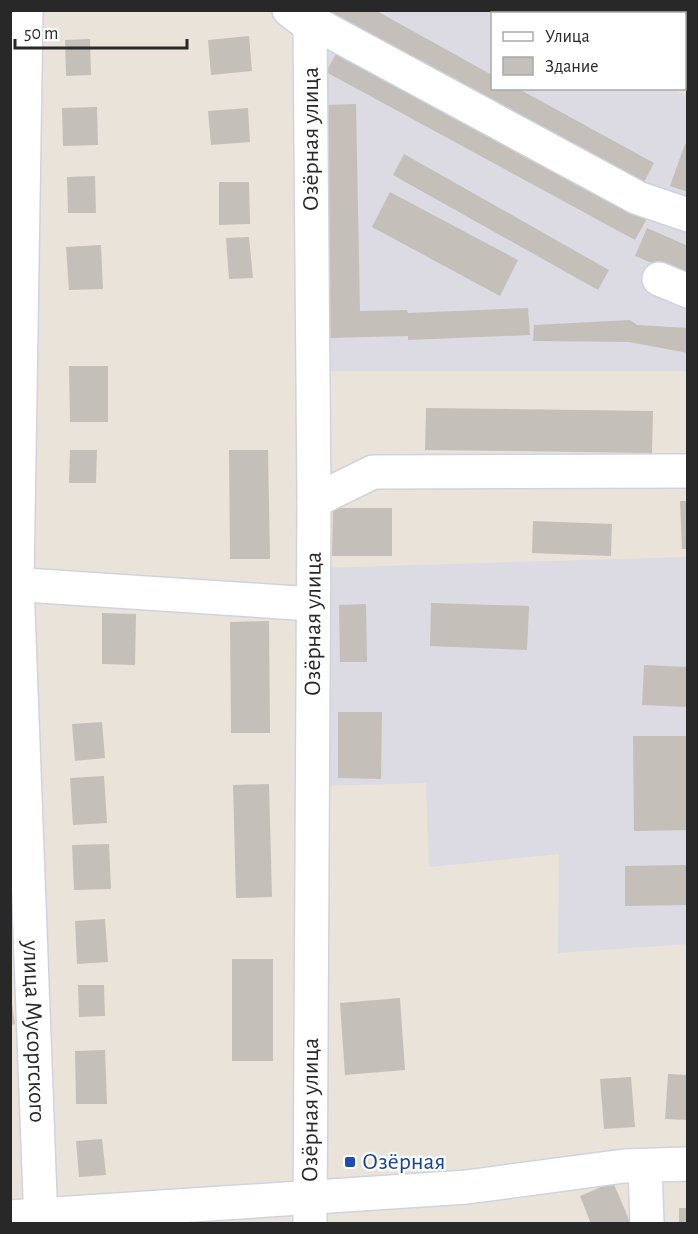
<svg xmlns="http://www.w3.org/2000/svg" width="698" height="1234" viewBox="0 0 698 1234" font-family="'Alegreya Sans',sans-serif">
<rect width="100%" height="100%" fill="#eae3d9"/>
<!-- industrial -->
<path fill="#dcdae2" d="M319,11H516L522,13L492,14V88H672L687,96V371H318Z
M687,557V944L558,953L559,854L429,867L426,783L320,786V568Z"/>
<!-- building -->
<path fill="#c5bfb9" d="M322,10H375L492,75V88H517L654,163L639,192Z
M249,36L252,71L211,75L208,40Z
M90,39L91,75L66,76L65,40Z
M341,45L650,213L635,240L326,72Z
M356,104L360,311L407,310L408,313L528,308L530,335L408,340V336L328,338L325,105Z
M97,107L98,145L63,146L62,108Z
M248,108L250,142L211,145L208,111Z
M685,144L688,145V192L670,186Z
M404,154L609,270L598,290L393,175Z
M95,176L96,213H68L67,177Z
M219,182H249L250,224L219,225Z
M390,192L518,260L500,296L372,227Z
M647,228L688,246V278L635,256Z
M249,237L253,278L229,279L226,238Z
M101,245L103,289L69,290L66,247Z
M630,320L637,325L688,328V353L629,342L533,341L534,325Z
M69,366H108V422H70Z
M426,408L653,411L652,453L425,450Z
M70,450H97L96,483H69Z
M229,450H268L270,559H230Z
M680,501H688V549H682Z
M333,508H392V556H332Z
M533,521L612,524L611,556L532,553Z
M431,603L529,606L527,650L430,646Z
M366,604L367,662H340L339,605Z
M102,613L136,614L135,665L102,664Z
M269,621L270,733H231L230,622Z
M644,665L688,667V707L642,705Z
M338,712H382L381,779L338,778Z
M102,722L105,758L75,761L72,724Z
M633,736H688V830L634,831Z
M104,776L107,823L73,825L70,778Z
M269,784L272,897L236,898L233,785Z
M109,844L111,889L74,890L72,845Z
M688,865V905L625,906V866Z
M105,919L108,962L77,964L75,921Z
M232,959H273V1061H232Z
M78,985H104L105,1016L79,1017Z
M10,991L15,1024L10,1025Z
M400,998L405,1070L345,1075L340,1003Z
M105,1050L107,1104H76L75,1051Z
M668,1074L688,1075V1120L665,1119Z
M631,1077L635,1127L604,1129L600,1079Z
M102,1139L106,1175L79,1177L76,1141Z
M613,1182L631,1224H591L580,1196Z
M679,1208H688V1224H679Z"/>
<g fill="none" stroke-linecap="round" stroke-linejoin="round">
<!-- minor casing -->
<g stroke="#cfd3e1" stroke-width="36">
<g id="minor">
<path id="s1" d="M26,10L17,583L41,1224"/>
<path d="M289,10L310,26H320L638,198L688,215"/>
<path d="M659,279L688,291"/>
<path d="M314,501L373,472L688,471"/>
<path d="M10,584L312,604"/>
<path d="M645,1166L647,1224"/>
<path d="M10,1217L467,1187L624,1166L688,1164"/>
<path id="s2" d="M310,1224L314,501L310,26"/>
</g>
</g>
<!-- minor -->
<use href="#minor" stroke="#fff" stroke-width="33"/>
</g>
<!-- markers -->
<rect fill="#1a4fb4" stroke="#fff" stroke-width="2" x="344" y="1156" width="12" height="12" rx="3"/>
<g text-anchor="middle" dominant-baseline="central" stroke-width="4.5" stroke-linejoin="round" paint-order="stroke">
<!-- street labels -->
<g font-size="24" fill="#282828" stroke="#fff">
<text transform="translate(311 139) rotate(-90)">Озёрная улица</text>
<text stroke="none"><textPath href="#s2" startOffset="600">Озёрная улица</textPath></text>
<text stroke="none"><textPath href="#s1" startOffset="1022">улица Мусоргского</textPath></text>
<text stroke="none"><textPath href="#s2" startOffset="114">Озёрная улица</textPath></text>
</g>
<!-- transit labels -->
<g font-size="24" fill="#164399" stroke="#fff" text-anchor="start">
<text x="362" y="1162">Озёрная</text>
</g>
</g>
<!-- border -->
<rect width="698" height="1234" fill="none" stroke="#282828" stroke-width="24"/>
<!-- legend -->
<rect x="491" y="12" width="195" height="78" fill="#ffffff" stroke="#a9a9a9" stroke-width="1.5"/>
<rect x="503" y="32" width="30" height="9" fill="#ffffff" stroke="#a9a9a9" stroke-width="1.5"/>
<text x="545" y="42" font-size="18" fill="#282828">Улица</text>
<rect x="503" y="57" width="30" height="18" fill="#c5bfb9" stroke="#a9a9a9" stroke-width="1.5"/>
<text x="545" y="72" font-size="18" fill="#282828">Здание</text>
<!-- scale -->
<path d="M15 39v9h172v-9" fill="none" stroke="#282828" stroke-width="3"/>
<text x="24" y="39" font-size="18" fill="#282828" stroke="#ffffff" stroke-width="4.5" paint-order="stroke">50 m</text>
</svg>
